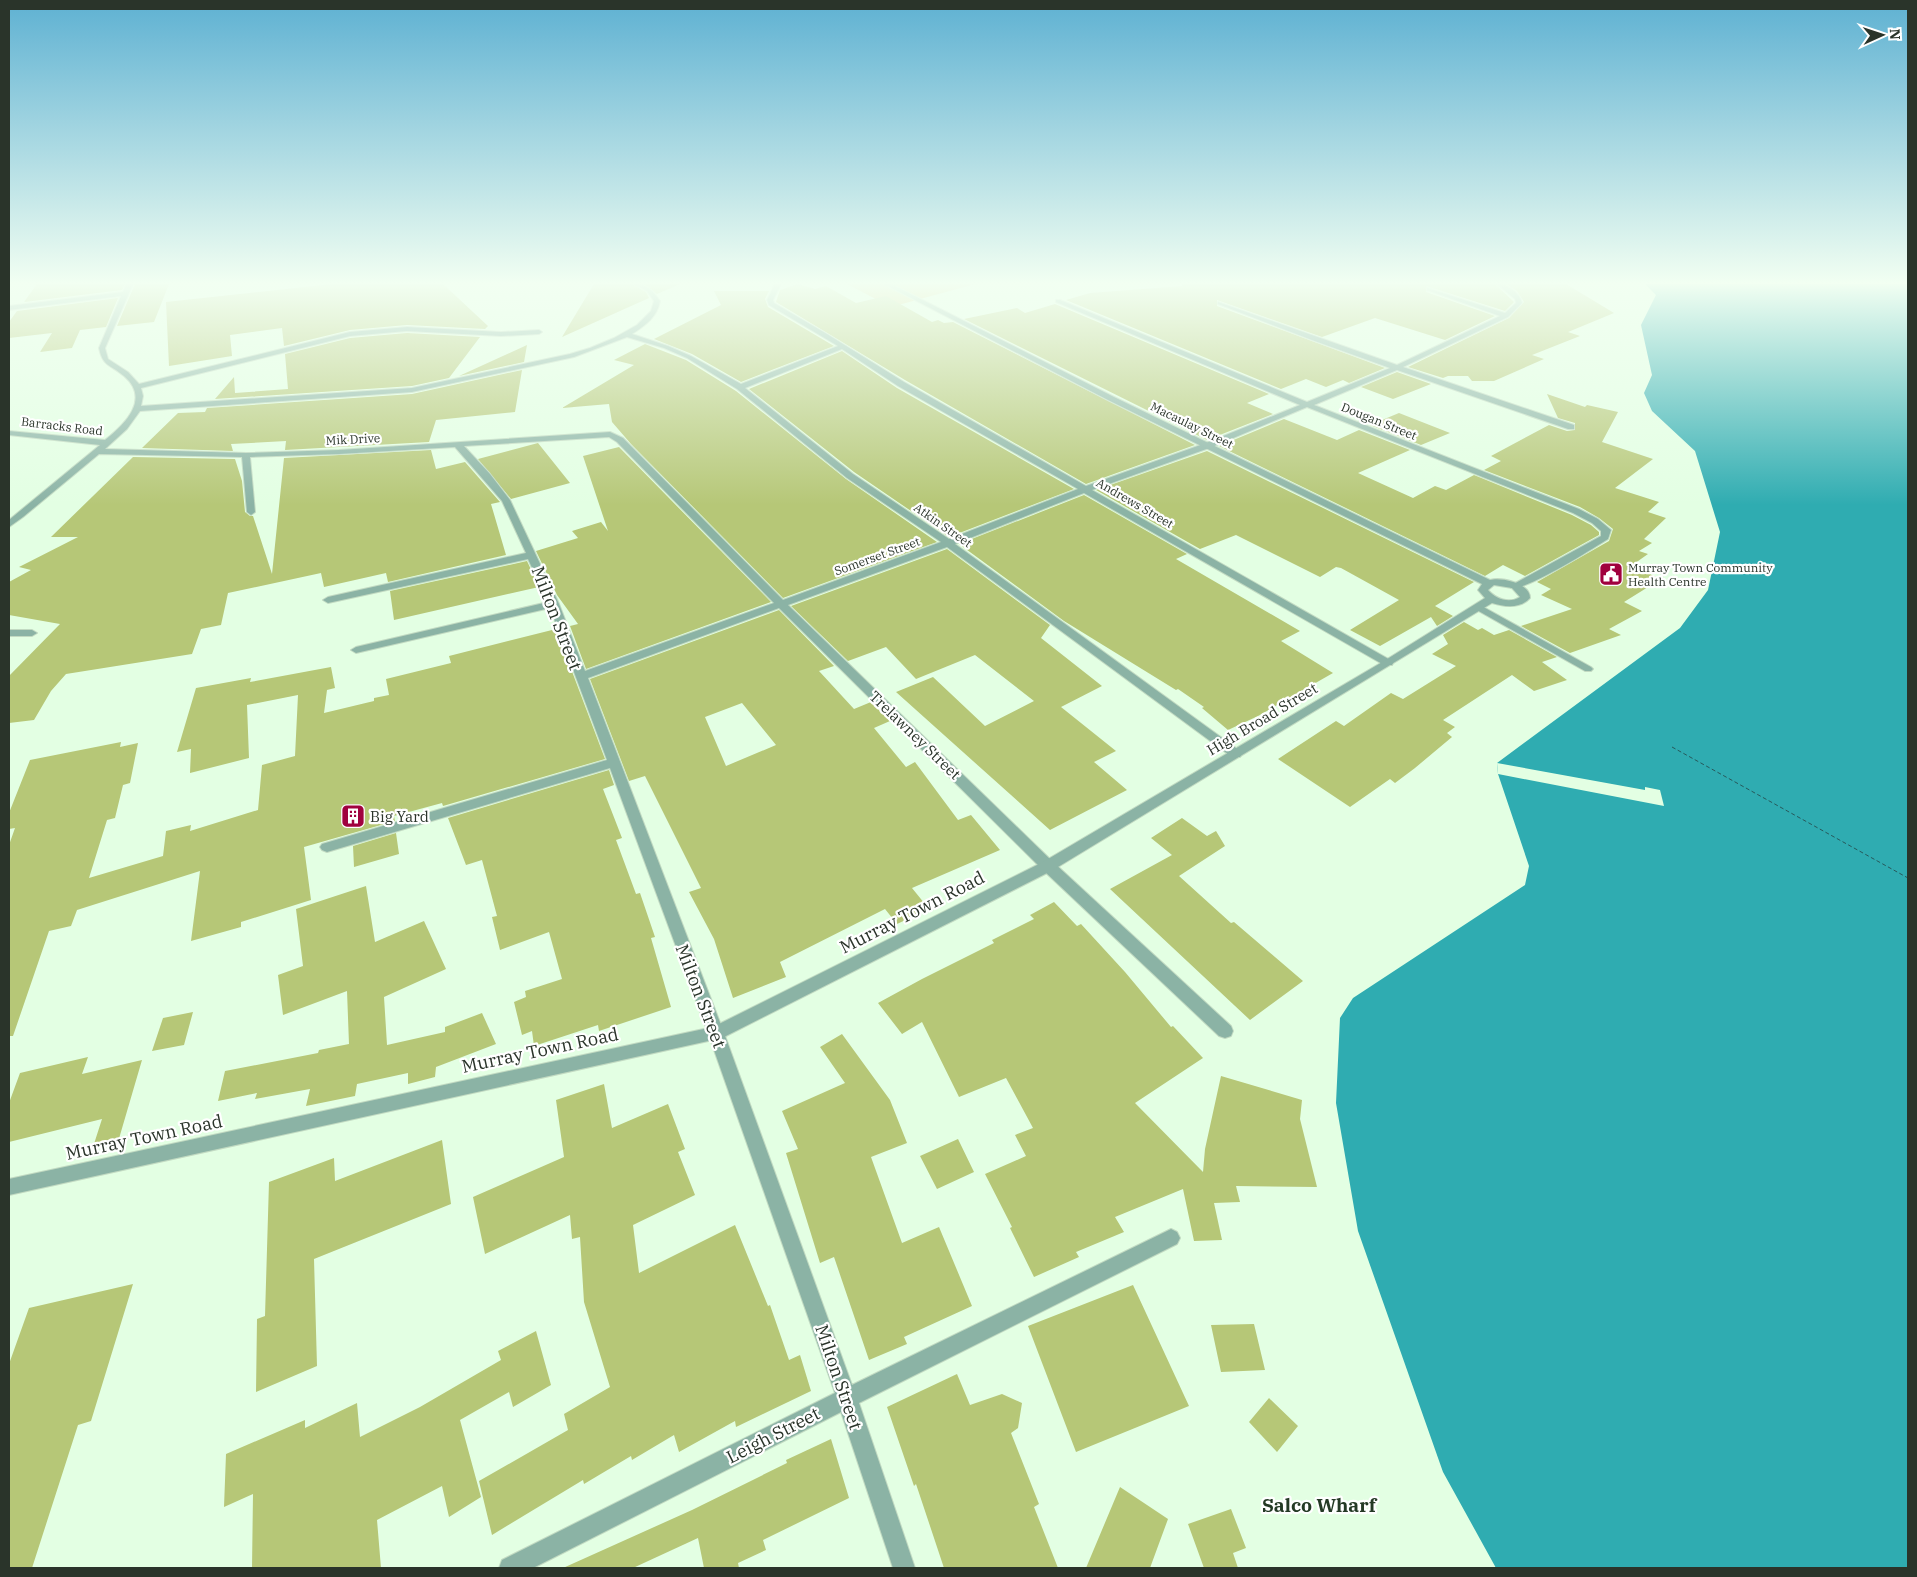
<svg xmlns="http://www.w3.org/2000/svg" width="1917" height="1577" viewBox="0 0 1917 1577" font-family="'IBM Plex Serif',serif">
<rect width="100%" height="100%" fill="#e3ffe3"/>
<!-- green -->
<path fill="#e0c77c" d="M847,284H975L891,307Z"/>
<!-- water -->
<path fill="#2facb1" d="M1645,284H1908V1568H1496L1443,1472L1358,1231L1336,1103L1340,1018L1353,998L1525,885L1529,866L1498,774L1497,763L1680,628L1708,590L1720,532L1695,451L1652,411L1644,393L1652,375L1641,325L1656,295Z"/>
<!-- pier -->
<path fill="#e3ffe3" d="M1497,763L1645,790V787L1660,790L1664,806L1498,774Z"/>
<g fill="none" stroke-linecap="round" stroke-linejoin="round">
<!-- ferry -->
<path stroke="#27595b" stroke-width="1" stroke-dasharray="4 2.5" stroke-linecap="butt" d="M1672,747L1908,878"/>
</g>
<!-- building -->
<path fill="#b6c777" fill-rule="evenodd" d="M37,284H125L122,290L24,302Z
M135,284H169L154,322L117,326Z
M332,284H443L488,326L485,329L407,325L350,330L284,346L282,328L230,335L232,356L169,366L166,302Z
M594,284H632L646,292L649,298L562,337Z
M644,284H680L657,294Z
M798,284L815,289L826,286L856,303L886,296L932,322L938,320L944,323L953,322L1195,445L1086,484L905,380L776,302L780,290Z
M1182,284H1495L1514,302L1505,311L1426,286V292L1495,316L1445,340L1375,318L1322,337L1217,300V306L1385,368L1349,383L1343,380L1326,387L1306,379L1281,389L1066,300L1090,293L1182,286Z
M1506,284H1566L1614,313L1568,332L1580,336L1532,355L1544,359L1494,381H1472L1468,376H1448L1443,378L1408,367L1509,318L1524,302L1517,291Z
M714,291H769L765,299L768,307L834,346L741,382L692,354L654,339L721,305Z
M118,298L106,327L80,330L72,348L40,352L52,333L9,338V322L17,311Z
M1055,304L1269,394L1247,403L1273,414L1207,440L964,319L1017,308L1025,313Z
M407,333L480,337L449,378L412,386L215,399L234,377L235,393L288,389L285,354L350,338Z
M645,344L686,360L736,391L846,479L937,542L783,598L631,444L612,422L609,404L562,408L634,365L614,360Z
M527,345L524,362L459,376Z
M842,351L897,388L1074,489L949,537L854,472L749,389Z
M522,370L515,412L436,420L429,442L285,450L286,441L231,444L233,451L142,448L178,413L205,412L207,408L412,394Z
M1397,372L1431,384L1393,399L1361,387Z
M1547,394L1585,407L1587,405L1618,412L1602,442L1653,459L1615,488L1659,502L1648,512L1666,518L1644,539L1652,543L1639,551L1648,554L1631,566L1661,579L1624,602L1642,611L1609,629L1621,635L1570,653L1521,626L1572,609L1541,595L1551,589L1537,582L1609,541L1613,529L1599,518L1580,507L1484,470L1501,461L1491,456L1549,425L1567,431L1575,430V423L1558,418Z
M1399,413L1450,433L1421,445L1370,425Z
M1284,419L1337,440L1359,430L1410,450L1358,473L1413,498L1435,486L1446,490L1474,475L1572,515L1591,525L1599,532V535L1525,576L1503,565L1485,576L1219,446Z
M538,443L570,483L511,499L478,459Z
M619,447L771,602L586,669L570,626L578,624L557,595L536,551L578,538L572,531L601,522L608,531L583,456Z
M431,450L436,469L465,462L500,502L491,504L506,555L388,582L386,573L324,587L321,573L228,593L221,625L201,629L192,654L66,674L51,691L34,720L9,723V676L60,624L9,615V582L31,570L19,567L78,537H51L133,457L235,459L242,481L245,512L250,516H253L272,574L284,458Z
M1207,451L1474,582L1435,606L1453,616L1437,626L1431,617L1380,646L1350,630L1399,600L1341,568L1336,567L1320,577L1236,535L1200,549L1096,490Z
M1084,495L1187,554L1176,559L1300,631L1281,641L1333,673L1258,716L1228,730L1202,708L1204,707L1178,689L1176,690L1064,621L959,544Z
M947,549L1050,625L1041,638L1102,686L1061,707L1116,751L1094,762L1127,790L1050,830L896,692L933,677L985,726L1034,701L975,655L916,679L886,647L848,661L791,606Z
M527,561L539,587L394,620L390,591Z
M779,610L834,666L819,671L854,709L871,702L890,721L874,728L906,767L915,762L958,820L971,815L1000,850L912,888L929,909L897,924L885,909L780,962L786,977L733,998L714,939L689,892L701,888L645,776L629,781L590,679ZM742,703L776,745L726,766L705,717Z
M1464,622L1478,630L1482,628L1494,635L1509,630L1557,657L1542,662L1567,680L1534,691L1512,675L1443,720L1455,727L1447,733L1452,737L1415,768L1395,783L1390,779L1350,807L1278,759L1336,721L1344,726L1391,693L1403,699L1456,666L1432,654L1448,644L1443,635Z
M556,629L605,759L443,806L442,803L394,816L395,821L304,847L311,900L241,922V927L191,941L200,871L77,910L71,926L49,931L13,1036H9V845L15,828L9,829V813L30,760L121,742L120,747L138,743L130,783L123,785L115,818L107,820L89,878L163,856L166,831L191,825L190,831L258,810L262,765L295,756L298,695L247,705L249,758L190,773L191,749L177,752L196,688L251,678L250,682L331,667L335,688L327,690L324,713L374,701V698L389,695L386,679L451,663L449,656Z
M609,770L614,785L603,789L622,838L616,840L636,894L640,893L655,937L651,938L671,1007L599,1031L598,1025L534,1046L532,1031L522,1035L514,1002L526,997L525,991L562,979L549,932L500,950L492,917L497,916L482,860L466,865L448,818Z
M1182,818L1207,836L1216,831L1225,846L1179,876L1231,923L1234,922L1303,981L1250,1020L1110,889L1172,855L1151,838Z
M396,833L399,854L354,867L353,846Z
M366,886L375,942L424,921L446,969L384,997L387,1045L445,1032V1027L482,1013L496,1044L436,1067L435,1077L408,1084V1073L357,1084L355,1096L306,1106L310,1089L255,1099L257,1093L218,1101L225,1071L318,1053L319,1050L349,1044L347,991L283,1015L278,975L303,966L296,909Z
M1054,902L1077,926L1081,924L1125,972L1171,1027L1173,1026L1203,1058L1135,1103L1203,1172L1205,1149L1221,1076L1302,1100L1300,1119L1317,1187L1236,1186L1240,1202L1214,1203L1222,1240L1194,1241L1183,1189L1115,1217L1124,1232L1076,1252L1079,1257L1034,1277L1010,1228L1012,1227L985,1174L1026,1156L1015,1135L1033,1128L1006,1078L959,1097L922,1022L902,1034L878,1003L922,979L994,943L992,940L1034,919L1030,915Z
M193,1012L184,1045L152,1051L163,1018Z
M842,1034L890,1100L907,1143L871,1157L902,1243L939,1227L972,1306L904,1337L907,1344L869,1360L834,1257L820,1263L786,1153L798,1149L782,1111L845,1083L820,1047Z
M88,1057L82,1074L142,1060L118,1142L93,1147L102,1119L9,1142V1103L20,1073Z
M604,1084L612,1128L668,1104L685,1149L678,1152L695,1195L633,1225L639,1273L735,1225L768,1306L770,1305L789,1360L800,1355L811,1391L736,1427L735,1421L679,1452L674,1435L632,1460L631,1456L584,1484L583,1480L492,1535L479,1481L568,1430L564,1414L610,1387L584,1302L580,1237L572,1239L570,1215L485,1254L473,1197L564,1157L556,1100Z
M958,1139L974,1172L937,1189L920,1156Z
M442,1140L451,1204L314,1259L317,1366L256,1392L257,1319L265,1316L269,1182L334,1158L335,1181Z
M133,1284L91,1421L78,1425L32,1568H9V1364L29,1308Z
M1133,1285L1189,1406L1076,1452L1028,1326Z
M1254,1324L1265,1370L1221,1372L1211,1325Z
M536,1331L551,1385L513,1407L509,1392L460,1420L481,1497L449,1517L442,1486L377,1520L381,1568H252L253,1494L224,1507L226,1454L305,1420V1428L357,1403L360,1437L420,1407L501,1360L498,1351Z
M957,1374L970,1405L1002,1394L1022,1403L1018,1428L1011,1433L1039,1504L1034,1507L1058,1568H944L916,1484L914,1486L887,1407Z
M1269,1398L1298,1426L1277,1452L1249,1422Z
M831,1439L849,1498L763,1540L766,1550L738,1563L739,1568H704L698,1538L633,1568H563L692,1510L787,1463L786,1460Z
M1120,1487L1168,1519L1150,1568H1086Z
M1231,1509L1246,1548L1233,1553L1238,1568H1204L1188,1524Z"/>
<g fill="none" stroke-linecap="round" stroke-linejoin="round">
<!-- service casing -->
<g stroke="#c2dac2" stroke-width="2">
<path id="service" d="M1478,604L1591,667L1593,669L1591,671H1585L1475,609V605Z"/>
</g>
<!-- minor casing -->
<g stroke="#c2dac2" stroke-width="2">
<path id="minor" d="M127,284H133L105,348L108,359L128,372L139,384L350,332L407,327L501,332L539,330L542,332L539,334L501,336L407,331L350,336L141,388L143,396L141,406L412,388L570,354L590,348L614,338L637,325L651,311L654,301L647,291L634,284C647,284 653,291 660,301C657,317 646,325 632,334L668,346L691,356L741,384L838,346L769,305L767,300L775,284H781L773,300L774,303L827,334L904,382L1086,486L1206,443L1300,405L1056,302V300H1060L1307,402L1390,368L1312,340L1218,304V302L1397,365L1500,316L1427,290V288L1505,313L1516,303L1515,299L1497,284C1507,284 1520,293 1522,303L1508,317L1403,367L1574,425V429H1568L1397,370L1314,405L1579,509L1598,519L1611,530L1608,539C1592,549 1526,591 1511,588L1510,586L1601,536V531L1592,523L1573,513L1307,407L1212,447L1092,490L1392,661L1393,663L1392,665H1384L1084,493L955,544L1240,751L1242,754L1240,757H1232L947,547L788,605L1053,862L1231,1026L1233,1031L1231,1036L1225,1038L1219,1036L1043,870L779,608L588,678L724,1033L852,1385L1165,1232L1171,1229L1177,1232L1180,1238L1177,1244L859,1403L915,1568H893L841,1412L533,1568H499L502,1560L835,1393L708,1033L610,768L327,852L322,850L320,847L322,844L607,760L550,608L356,653L351,650L356,647L548,602L528,559L328,603L323,600L328,597L526,553L502,501L455,447L339,454L250,457L255,512L251,515L247,512L242,457L99,454L23,517L9,527V520L100,445L9,435V431L105,440C125,424 151,399 124,376C110,364 103,367 99,348L121,296L9,310V306L123,292ZM627,337L664,348L687,358L737,389L847,478L941,542L783,600L623,438L610,432L339,450L246,453L105,449L127,429L140,411L412,392L574,357ZM842,349L898,386L1078,489L949,539L853,474L745,388ZM609,437L617,442L774,603L585,671L559,604L510,500L490,474L464,446Z
M9,630H32L37,633L32,636H9Z"/>
</g>
<!-- tertiary casing -->
<g stroke="#c2dac2" stroke-width="2">
<path id="tertiary" d="M884,284H891L1114,397L1490,580C1501,577 1530,583 1530,598C1520,609 1505,607 1492,603L1053,870L722,1038L9,1195V1179L713,1027L1043,862L1384,661L1485,598L1478,590L1482,584L1108,400ZM1494,585L1512,588L1520,597C1509,604 1496,599 1488,590Z"/>
</g>
<!-- service -->
<use href="#service" fill="#8bb3a5" fill-rule="evenodd"/>
<!-- minor -->
<use href="#minor" fill="#8bb3a5" fill-rule="evenodd"/>
<!-- tertiary -->
<use href="#tertiary" fill="#8bb3a5" fill-rule="evenodd"/>
</g>
<!-- sky -->
<linearGradient id="sky" x2="0" y2="1"><stop stop-color="#5eb1d2"/><stop offset="0.56" stop-color="#f2fff2"/><stop offset="1" stop-color="#f2fff2" stop-opacity="0"/></linearGradient>
<rect width="1917" height="505" fill="url(#sky)"/>
<!-- icons -->
<defs>
<g id="civic-square" transform="scale(1.25)"><rect x="-9" y="-9" width="18" height="18" rx="4" fill="#a0013e" stroke="#fff"/><path d="M-.6-6.5H3V-4.5H.6V-3L4-1V1h2V6H-6V1h2V-1L-.6-3ZM-1.2 2.5V6h2.4V2.5Z" fill="#fff"/></g>
<g id="building-square" transform="scale(1.25)"><rect x="-9" y="-9" width="18" height="18" rx="4" fill="#a0013e" stroke="#fff"/><path d="M-4-6H4V6H1V3H-1V6H-4ZM-2.5-4.3h1.7v1.8h-1.7ZM.8-4.3h1.7v1.8H.8ZM-2.5-1h1.7V.8h-1.7ZM.8-1h1.7V.8H.8Z" fill="#fff"/></g>
</defs>
<g fill-rule="evenodd">
<use href="#civic-square" x="1611" y="574"/>
<use href="#building-square" x="353" y="816"/>
</g>
<g text-anchor="middle" dominant-baseline="central" stroke-width="4.5" stroke-linejoin="round" paint-order="stroke">
<!-- far-street labels -->
<g font-size="12" fill="#2a342a" stroke="#fff">
<text transform="translate(1379 421) rotate(22)">Dougan Street</text>
<text transform="translate(1192 425) rotate(26)">Macaulay Street</text>
<text transform="translate(62 426) rotate(7)">Barracks Road</text>
<text transform="translate(353 439) rotate(-3)">Mik Drive</text>
<text transform="translate(1135 503) rotate(30)">Andrews Street</text>
<text transform="translate(943 525) rotate(35)">Atkin Street</text>
<text transform="translate(877 556) rotate(-20)">Somerset Street</text>
</g>
<!-- far-poi labels -->
<g font-size="12" fill="#2a342a" stroke="#fff" text-anchor="start">
<text x="1628" y="567">Murray Town Community<tspan x="1628" dy="14">Health Centre</tspan></text>
</g>
<!-- street labels -->
<g font-size="15" fill="#2a342a" stroke="#fff">
<text transform="translate(1262 719) rotate(-31)">High Broad Street</text>
<text transform="translate(915 735) rotate(44)">Trelawney Street</text>
</g>
<!-- poi labels -->
<g font-size="15" fill="#2a342a" stroke="#fff" text-anchor="start">
<text x="370" y="816">Big Yard</text>
</g>
<!-- near-street labels -->
<g font-size="18" fill="#2a342a" stroke="#fff">
<text transform="translate(557 618) rotate(69)">Milton Street</text>
<text transform="translate(912 912) rotate(-27)">Murray Town Road</text>
<text transform="translate(701 996) rotate(69)">Milton Street</text>
<text transform="translate(540 1050) rotate(-12)">Murray Town Road</text>
<text transform="translate(144 1137) rotate(-12)">Murray Town Road</text>
<text transform="translate(839 1377) rotate(71)">Milton Street</text>
<text transform="translate(773 1435) rotate(-27)">Leigh Street</text>
</g>
<!-- near-neighbourhood labels -->
<g font-size="19" font-weight="bold" fill="#243a25" stroke="#fff">
<text x="1319" y="1505">Salco Wharf</text>
</g>
</g>
<!-- border -->
<rect width="1917" height="1577" fill="none" stroke="#2a342a" stroke-width="20"/>
<!-- north arrow -->
<g transform="translate(1882 35) rotate(87)" stroke="#ffffff" stroke-width="4" paint-order="stroke">
<path d="M0-4L9 19L0 12L-9 19Z" fill="#2a342a"/>
<text y="-8" font-size="14" font-weight="bold" text-anchor="middle" fill="#2a342a">N</text>
</g>
</svg>
